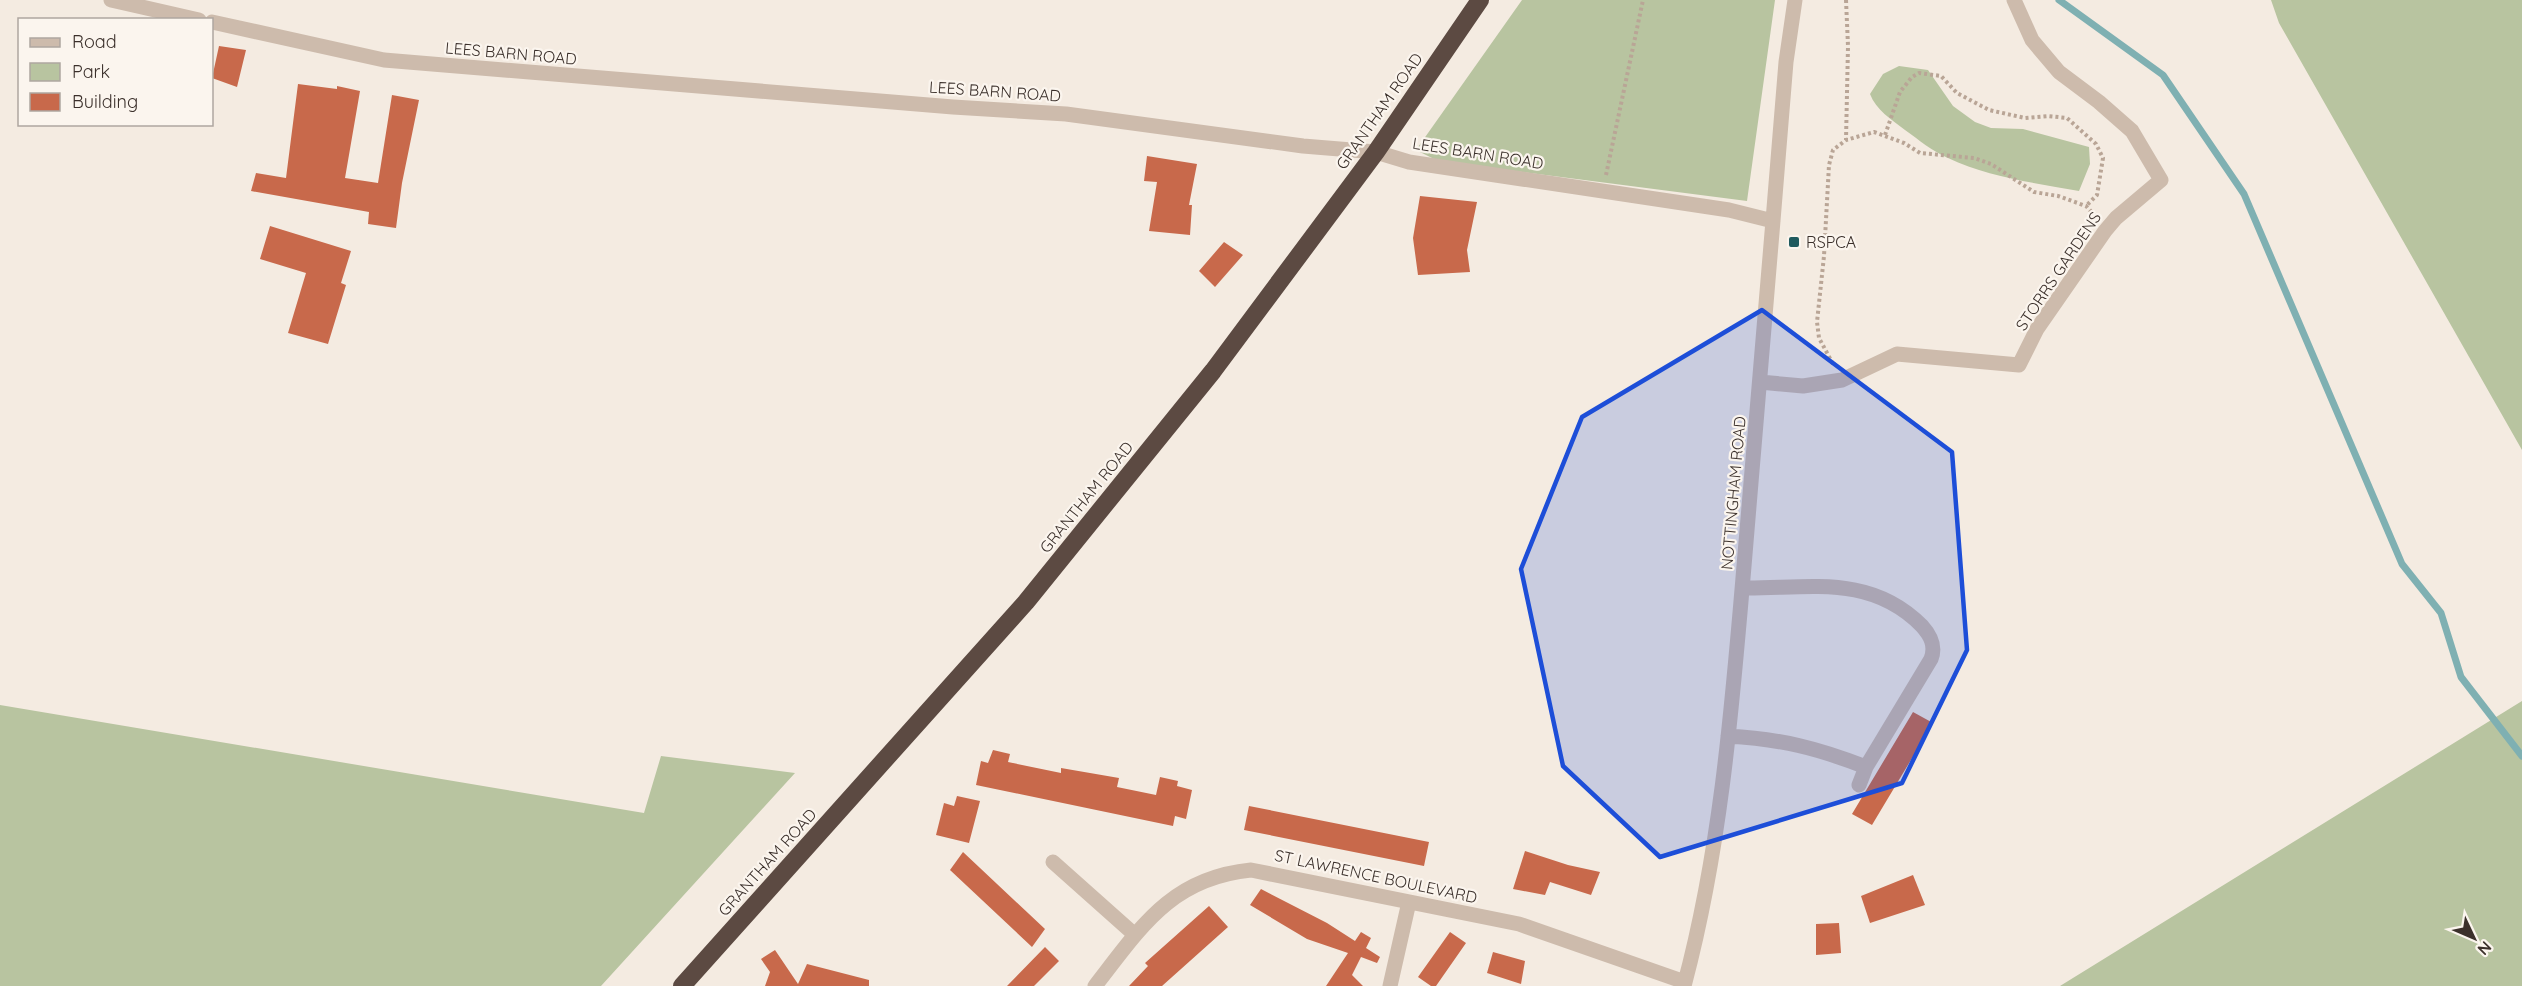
<svg xmlns="http://www.w3.org/2000/svg" width="2522" height="986" viewBox="0 0 2522 986" font-family="Quicksand,sans-serif">
<rect width="100%" height="100%" fill="#f4ebe1"/>
<!-- green -->
<path fill="#b8c4a0" d="M1522,0H1775L1747,201L1438,161L1416,150Z
M2271,0H2522V450L2279,23Z
M1899,66L1928,70L1953,106L1975,122L1991,128L2023,129L2089,147L2090,164L2079,191C2035,183 1988,177 1948,158C1932,151 1919,140 1905,130C1891,119 1876,110 1870,94L1883,74Z
M2522,701V986H2060Z
M0,705L644,813L661,756L795,773L601,986H0Z"/>
<g fill="none" stroke-linecap="round" stroke-linejoin="round">
<!-- stream -->
<path stroke="#7fb0b2" stroke-width="7" d="M2059,0L2163,75L2244,194L2402,564L2441,613L2461,677L2522,756"/>
</g>
<!-- building -->
<path fill="#c8694b" d="M219,46L246,50L237,87L212,78Z
M298,84L337,89V86L360,91L345,178L378,183L392,95L419,100L402,183L396,228L368,224L369,212L251,191L256,173L286,178Z
M1147,156L1197,164L1189,205H1192L1190,235L1149,231L1157,182L1144,181Z
M1420,196L1477,202L1467,250L1470,272L1418,275L1413,238Z
M270,226L351,251L341,283L346,285L328,344L288,333L306,273L260,259Z
M1224,242L1243,255L1215,287L1199,271Z
M1913,712L1933,723L1872,825L1852,814Z
M993,750L1010,754L1008,762L1061,773V768L1119,778L1117,787L1156,795L1160,777L1178,781L1177,786L1192,790L1186,819L1175,816L1173,826L976,785L981,761L988,763Z
M957,796L980,801L969,843L936,835L944,803L954,806Z
M1249,806L1429,842L1424,866L1244,830Z
M1525,851L1568,865L1600,872L1591,895L1550,882L1545,895L1513,889Z
M963,852L1045,929L1032,947L950,870Z
M1913,875L1925,905L1870,923L1861,896Z
M1261,889L1327,923L1355,941L1361,932L1371,938L1366,948L1380,957L1377,963L1361,957L1352,975L1363,986H1326L1348,953L1307,939L1250,905Z
M1209,906L1228,927L1162,986H1129L1148,966L1145,963Z
M1839,923L1841,953L1816,955V924Z
M1450,932L1466,943L1436,986H1431L1418,977Z
M1045,947L1059,961L1034,986H1007Z
M775,950L798,984L807,964L869,980V986H765L770,972L761,959Z
M1493,952L1525,961L1521,984L1487,973Z"/>
<g fill="none" stroke-linecap="round" stroke-linejoin="round">
<!-- path -->
<path stroke="#b9a596" stroke-width="4" stroke-dasharray="3 3" stroke-linecap="butt" d="M1846,0L1848,46L1846,140
M1885,135L1900,92L1912,77L1919,73L1941,76L1957,93L1989,110L2025,118L2048,116L2067,118L2096,144L2103,158L2097,195L2086,206
M1606,175L1643,0
M1833,364L1819,338L1817,322L1824,256L1829,165L1833,150L1846,140L1874,132L1904,143L1920,153L1974,158L1991,164L2034,192L2058,196L2086,206L2096,217"/>
<!-- minor -->
<path stroke="#cdbbac" stroke-width="15" d="M111,0L199,20
M212,22L384,60L953,107L1066,114L1303,146L1376,152L1409,162L1729,210L1773,221
M1760,382L1803,386L1842,380L1897,354L2019,365L2037,329L2105,231L2116,218L2161,180L2132,131L2099,102L2059,72L2032,40L2014,0
M1743,588C1807,589 1870,573 1922,626C1931,636 1936,646 1931,659L1866,767L1859,785
M1728,736C1781,739 1817,748 1866,767
M1053,862L1135,935
M1095,986C1141,927 1171,878 1251,870L1519,924L1685,982
M1390,986L1409,902
M1684,986C1721,848 1732,707 1744,566C1759,398 1772,230 1786,62L1795,0"/>
<!-- highway -->
<path stroke="#5c4a42" stroke-width="18" d="M682,986L1026,602L1213,371L1376,152L1480,0"/>
</g>
<!-- marked area -->
<path fill="#1d4ed8" fill-opacity="0.2" stroke="#1d4ed8" stroke-width="4.5" stroke-linejoin="round" d="M1762,310L1952,452L1967,650L1902,783L1660,857L1563,766L1521,569L1582,417Z"/>
<!-- markers -->
<rect fill="#1f5a5e" stroke="#fbf5ee" stroke-width="2" x="1788" y="236" width="12" height="12" rx="3"/>
<g text-anchor="middle" dominant-baseline="central" stroke-width="4.5" stroke-linejoin="round" paint-order="stroke">
<!-- street labels -->
<g font-size="16" fill="#3b302b" stroke="#fbf5ee">
<text transform="translate(511 53) rotate(5)">LEES BARN ROAD</text>
<text transform="translate(995 91) rotate(4)">LEES BARN ROAD</text>
<text transform="translate(1379 111) rotate(-55)">GRANTHAM ROAD</text>
<text transform="translate(1478 153) rotate(9)">LEES BARN ROAD</text>
<text transform="translate(2058 271) rotate(-56)">STORRS GARDENS</text>
<text transform="translate(1733 493) rotate(-85)">NOTTINGHAM ROAD</text>
<text transform="translate(1086 497) rotate(-51)">GRANTHAM ROAD</text>
<text transform="translate(767 862) rotate(-48)">GRANTHAM ROAD</text>
<text transform="translate(1376 876) rotate(12)">ST LAWRENCE BOULEVARD</text>
</g>
<!-- poi labels -->
<g font-size="16" fill="#3b302b" stroke="#fbf5ee" text-anchor="start">
<text x="1806" y="242">RSPCA</text>
</g>
</g>
<!-- legend -->
<rect x="18" y="18" width="195" height="108" fill="#fbf5ee" stroke="#aea6a0" stroke-width="1.5"/>
<rect x="30" y="38" width="30" height="9" fill="#cdbbac" stroke="#aea6a0" stroke-width="1.5"/>
<text x="72" y="48" font-size="18" fill="#3b302b">Road</text>
<rect x="30" y="63" width="30" height="18" fill="#b8c4a0" stroke="#aea6a0" stroke-width="1.5"/>
<text x="72" y="78" font-size="18" fill="#3b302b">Park</text>
<rect x="30" y="93" width="30" height="18" fill="#c8694b" stroke="#aea6a0" stroke-width="1.5"/>
<text x="72" y="108" font-size="18" fill="#3b302b">Building</text>
<!-- north arrow -->
<g transform="translate(2474 938) rotate(134)" stroke="#fbf5ee" stroke-width="4.5" paint-order="stroke">
<path d="M0-4.5L10 22L0 15L-10 22Z" fill="#3b302b"/>
<text y="-9" font-size="16" font-weight="bold" text-anchor="middle" fill="#3b302b">N</text>
</g>
</svg>
